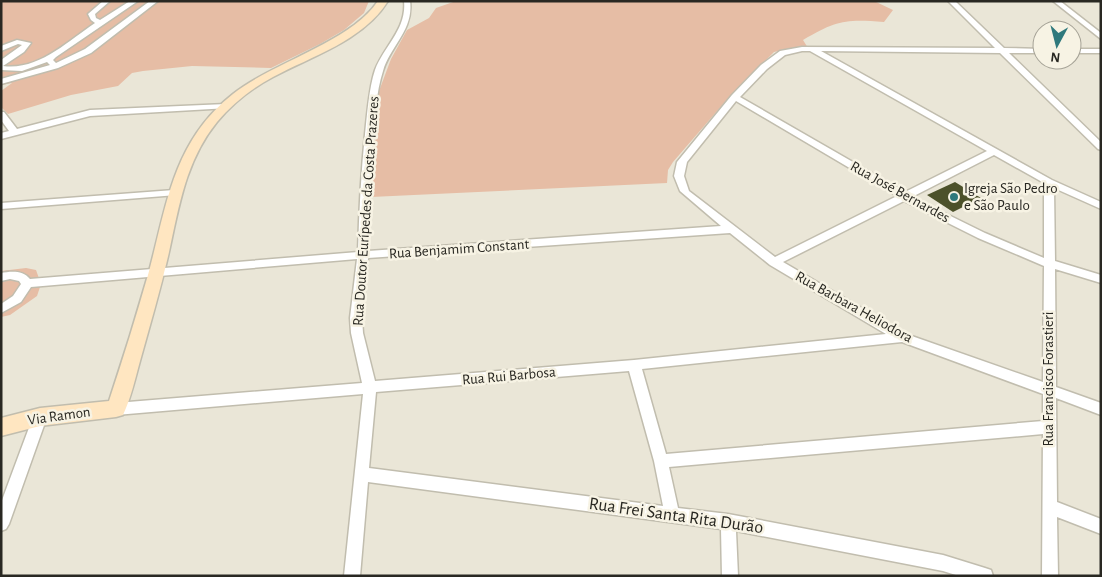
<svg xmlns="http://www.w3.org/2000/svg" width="1102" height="577" viewBox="0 0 1102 577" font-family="'Alegreya Sans',sans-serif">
<rect width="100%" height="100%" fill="#eae6d7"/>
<!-- green -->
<path fill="#e6bda5" d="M1,1H369L364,13L344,30L320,44L271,68L192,66L143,71L132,73L118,86L71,95L8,114L1,107V91L12,83L1,85Z
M456,1H874L893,10L884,22C846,19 837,20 803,40L808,48L787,49L774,52L731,95L673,162L668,170L667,183L371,197L379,91L391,59L407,30L429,18L436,8Z
M26,268L36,270L41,284L37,296L10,315L1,317V271Z"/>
<!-- building -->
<path fill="#4c512a" d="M955,182L981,198L953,212L927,195Z"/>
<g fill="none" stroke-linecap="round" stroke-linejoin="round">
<!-- minor casing -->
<g stroke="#c1bdae" stroke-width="3">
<path id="minor" d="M103,1H110L95,14L96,18L100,20L130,1H138L56,57L53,60L56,63L85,49L150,1H158L91,53L58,68L1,84V79L50,65L47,62L22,71L1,70V60L22,45L18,44L1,51V46L17,40L31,43L24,52L3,66C38,71 68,41 95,23L91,20L88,14Z
M404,1H410C414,30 390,46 383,71C376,93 375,117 373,139C370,177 369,213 368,251L721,226L680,191L674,176L677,162L732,95L761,65L780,51L802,47L995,48L948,1H955L1004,48L1042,49V53H1009L1101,142V150L1098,149L1000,53L821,51L1052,180L1101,202V209L1054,188L1055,261L1101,275V283L1055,269L1056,387L1101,403V415L1056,398L1057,502L1101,519V534L1057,517L1058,576H1042L1043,434L669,467L678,508L728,514L943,555L985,568L991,570L993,576H959L943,571L736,531L738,576H722L721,529L368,482L360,576H344L363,394L116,415L111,413L109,409L111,405L116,403L362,383L351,333L350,318L357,259L31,287L21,302L1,313V304L13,296L21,284L19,281L10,279L1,281V273C11,271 23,270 30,279L358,252C359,212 361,173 365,134C367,116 369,87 375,70C384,46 407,29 404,1ZM802,51H810L987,151L905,192L740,97L767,69L785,55ZM736,101L897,196L775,257L689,191L684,176L687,162ZM994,155L1044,183V258L985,233L912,197ZM904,201L978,238L1044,266L1043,382L906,334L783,262ZM730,233L770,265L886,334L634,360L375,381L363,333L362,318L368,258ZM902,342L1043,394V421L666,454L642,369ZM629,371L654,461L663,506L369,468L376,392Z
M1053,1H1060L1101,33V39Z
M1072,49H1101V53H1072Z
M226,104H229V108L90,116L1,139V133L9,131L1,120V112H4L17,129L90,110Z
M174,190L179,193L177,195L1,209V203Z
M40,411L45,413L47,417L9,524L6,529L1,531V503L33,417L35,413Z"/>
</g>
<!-- secondary casing -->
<g stroke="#c1bdae" stroke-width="3">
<path id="secondary" d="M378,1H388C363,41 312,56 273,77C252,88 232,104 217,122C186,160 179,206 169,252C161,288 150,325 140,361C135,379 131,398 123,415L116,417L40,426L1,436V418L40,408L109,401C123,359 136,317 148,275C167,206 172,142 233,94C273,62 351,42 378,1Z"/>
</g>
<!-- minor -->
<use href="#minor" fill="#fff" fill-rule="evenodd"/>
<!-- secondary -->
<use href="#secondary" fill="#ffe6c1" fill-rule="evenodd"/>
</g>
<!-- markers -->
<circle fill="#2f797c" stroke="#f7f3e4" stroke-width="2" cx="954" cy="197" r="5"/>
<g text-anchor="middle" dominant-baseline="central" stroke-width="5" stroke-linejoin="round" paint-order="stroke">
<!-- poi labels -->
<g font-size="15" fill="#292822" stroke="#f7f3e4" text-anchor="start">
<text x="964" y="188">Igreja São Pedro<tspan x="964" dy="17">e São Paulo</tspan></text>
</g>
<!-- street labels -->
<g font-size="15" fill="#292822" stroke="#f7f3e4">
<text transform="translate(900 192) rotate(29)">Rua José Bernardes</text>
<text transform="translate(366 211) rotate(-86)">Rua Doutor Eurípedes da Costa Prazeres</text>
<text transform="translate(459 249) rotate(-4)">Rua Benjamim Constant</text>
<text transform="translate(854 307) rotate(29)">Rua Barbara Heliodora</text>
<text transform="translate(509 376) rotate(-5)">Rua Rui Barbosa</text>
<text transform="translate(1048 379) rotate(-90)">Rua Francisco Forastieri</text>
<text transform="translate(59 416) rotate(-8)">Via Ramon</text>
</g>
<!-- near-street labels -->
<g font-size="18" fill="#292822" stroke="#f7f3e4">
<text transform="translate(676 516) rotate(8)">Rua Frei Santa Rita Durão</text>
</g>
</g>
<!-- border -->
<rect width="1102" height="577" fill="none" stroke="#292822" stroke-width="5"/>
<!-- north arrow -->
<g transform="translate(1057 45) rotate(187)"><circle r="24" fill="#f7f3e4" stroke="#a5a296"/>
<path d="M0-4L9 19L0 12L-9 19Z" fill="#2f797c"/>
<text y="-8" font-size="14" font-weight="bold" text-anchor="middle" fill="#292822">N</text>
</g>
</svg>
